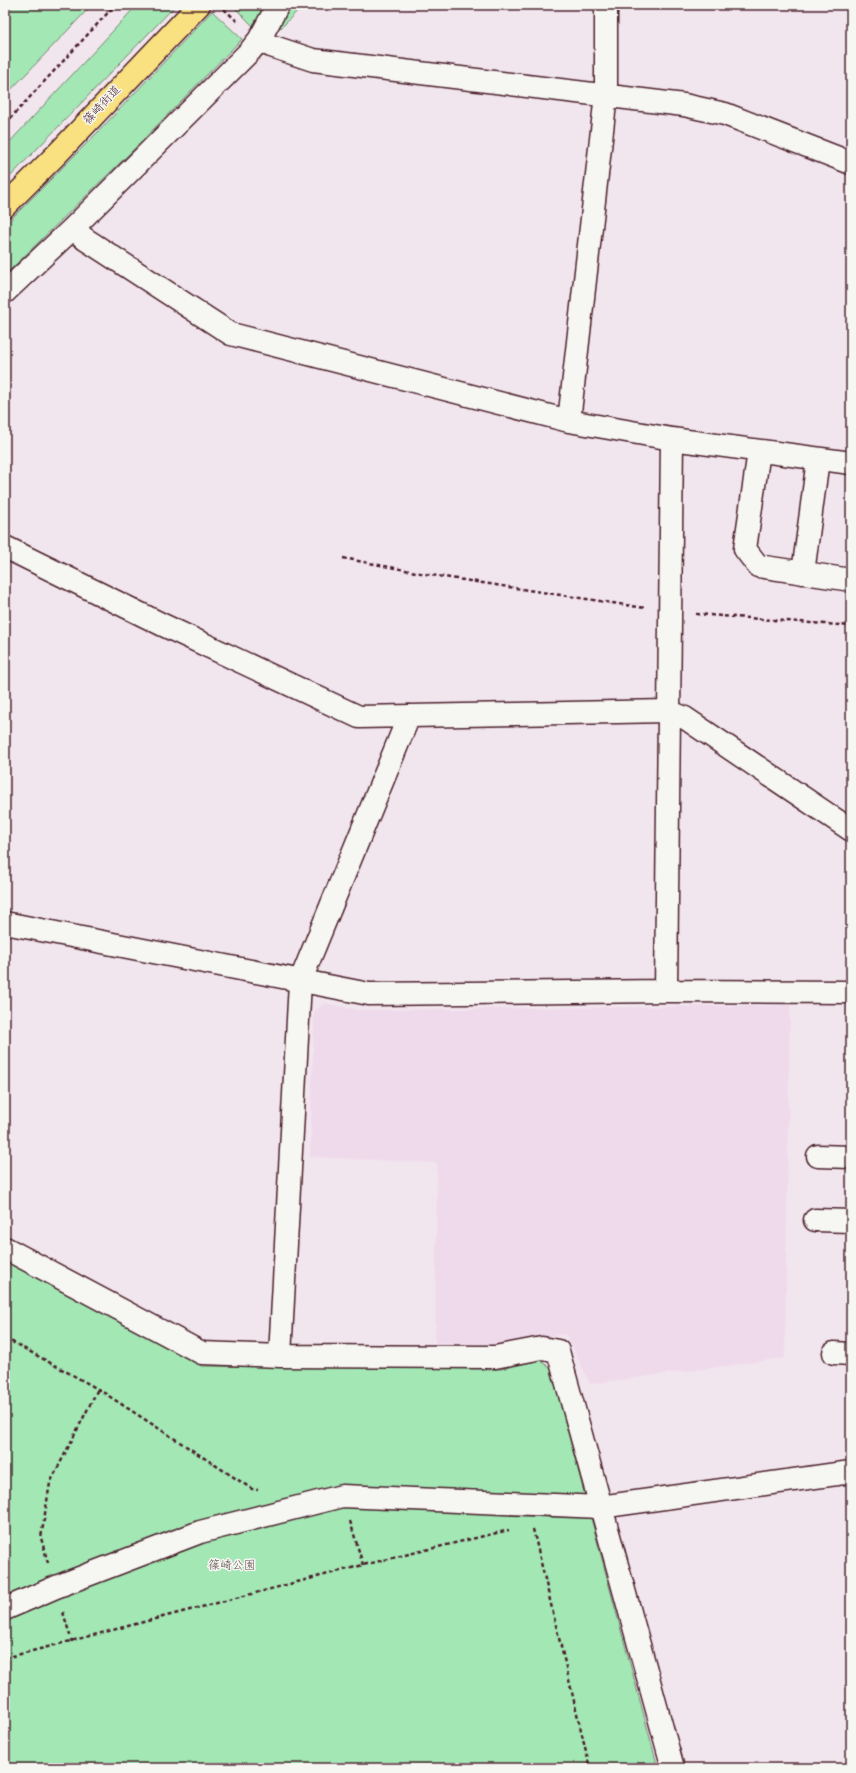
<svg xmlns="http://www.w3.org/2000/svg" width="856" height="1773" viewBox="0 0 856 1773" font-family="'Gochi Hand','Klee One',sans-serif">
<rect width="100%" height="100%" fill="#f2e6ee"/>
<filter id="ink" filterUnits="userSpaceOnUse"><feTurbulence type="fractalNoise" baseFrequency=".025" numOctaves="2"/><feDisplacementMap in="SourceGraphic" scale="8" xChannelSelector="R" yChannelSelector="G"/><feConvolveMatrix kernelMatrix="1 2 1 2 8 2 1 2 1" color-interpolation-filters="sRGB"/></filter>
<g filter="url(#ink)">
<!-- built -->
<path fill="#efdaec" d="M325,1003L358,1010L790,1005L785,1358L590,1384L566,1334L502,1344L435,1343L437,1163L310,1157L314,1011Z"/>
<!-- green -->
<path fill="#a2e7b4" stroke="#768370" d="M5,5H92L5,96Z
M137,5H176L5,182V147Z
M232,5H268L254,27Z
M287,5H303L281,28L278,23Z
M212,11L242,39L127,156L5,275V225L99,131Z
M5,1260L201,1366L501,1369L540,1360L551,1369L658,1768H5Z"/>
<g fill="none" stroke-linecap="round" stroke-linejoin="round">
<!-- minor casing -->
<g stroke="#4a1f2b" stroke-width="25">
<path id="minor" d="M259,40L271,46L313,60L684,105L725,114L851,163
M73,228L85,239L231,334L569,421L672,439L851,463
M5,292L73,228L250,51L259,40L278,5
M569,421L606,95V5
M759,451L745,549L758,566L851,580
M5,547L163,625L359,717L668,711L685,718L851,830
M803,573L818,459
M5,923L369,994L666,991L851,992
M666,991L672,439
M818,1156L851,1157
M815,1220L851,1221
M5,1248L202,1353L280,1356L495,1357L542,1348L558,1351L673,1768
M834,1353L851,1354
M280,1356L300,982L409,716
M5,1609L56,1587L200,1532L342,1496L600,1507L851,1472"/>
</g>
<!-- major casing -->
<g stroke="#4a1f2b" stroke-width="25">
<path id="major" d="M5,206L58,153L199,5"/>
</g>
<!-- path -->
<path stroke="#4a1f2b" stroke-width="2.5" stroke-dasharray="4 3" stroke-linecap="butt" d="M224,9L239,23
M5,124L115,5
M343,558L431,575L645,608
M696,614L851,626
M5,1338L98,1389L252,1489L258,1490
M350,1521L363,1565
M533,1529L590,1768
M48,1563L41,1538L50,1483L98,1389
M63,1612L72,1642
M5,1658L363,1565L509,1530"/>
<!-- minor -->
<use href="#minor" stroke="#f6f6f2" stroke-width="22"/>
<!-- major -->
<use href="#major" stroke="#f9e181" stroke-width="22"/>
</g>
</g>
<g text-anchor="middle" dominant-baseline="central" stroke-width="3" stroke-linejoin="round" paint-order="stroke">
<!-- street labels -->
<g font-size="12" fill="#4a1f2b" stroke="#f6f6f2">
<text transform="translate(103 106) rotate(-47)">篠崎街道</text>
</g>
<!-- park labels -->
<g font-size="12" fill="#60514d" stroke="#f6f6f2">
<text x="232" y="1567">篠崎公園</text>
</g>
</g>
<!-- margin -->
<rect width="856" height="1773" fill="none" stroke="#f6f6f2" stroke-width="20"/>
<rect x="10" y="10" width="836" height="1753" fill="none" stroke="#4a1f2b" stroke-width="1.5" filter="url(#ink)"/>
</svg>
